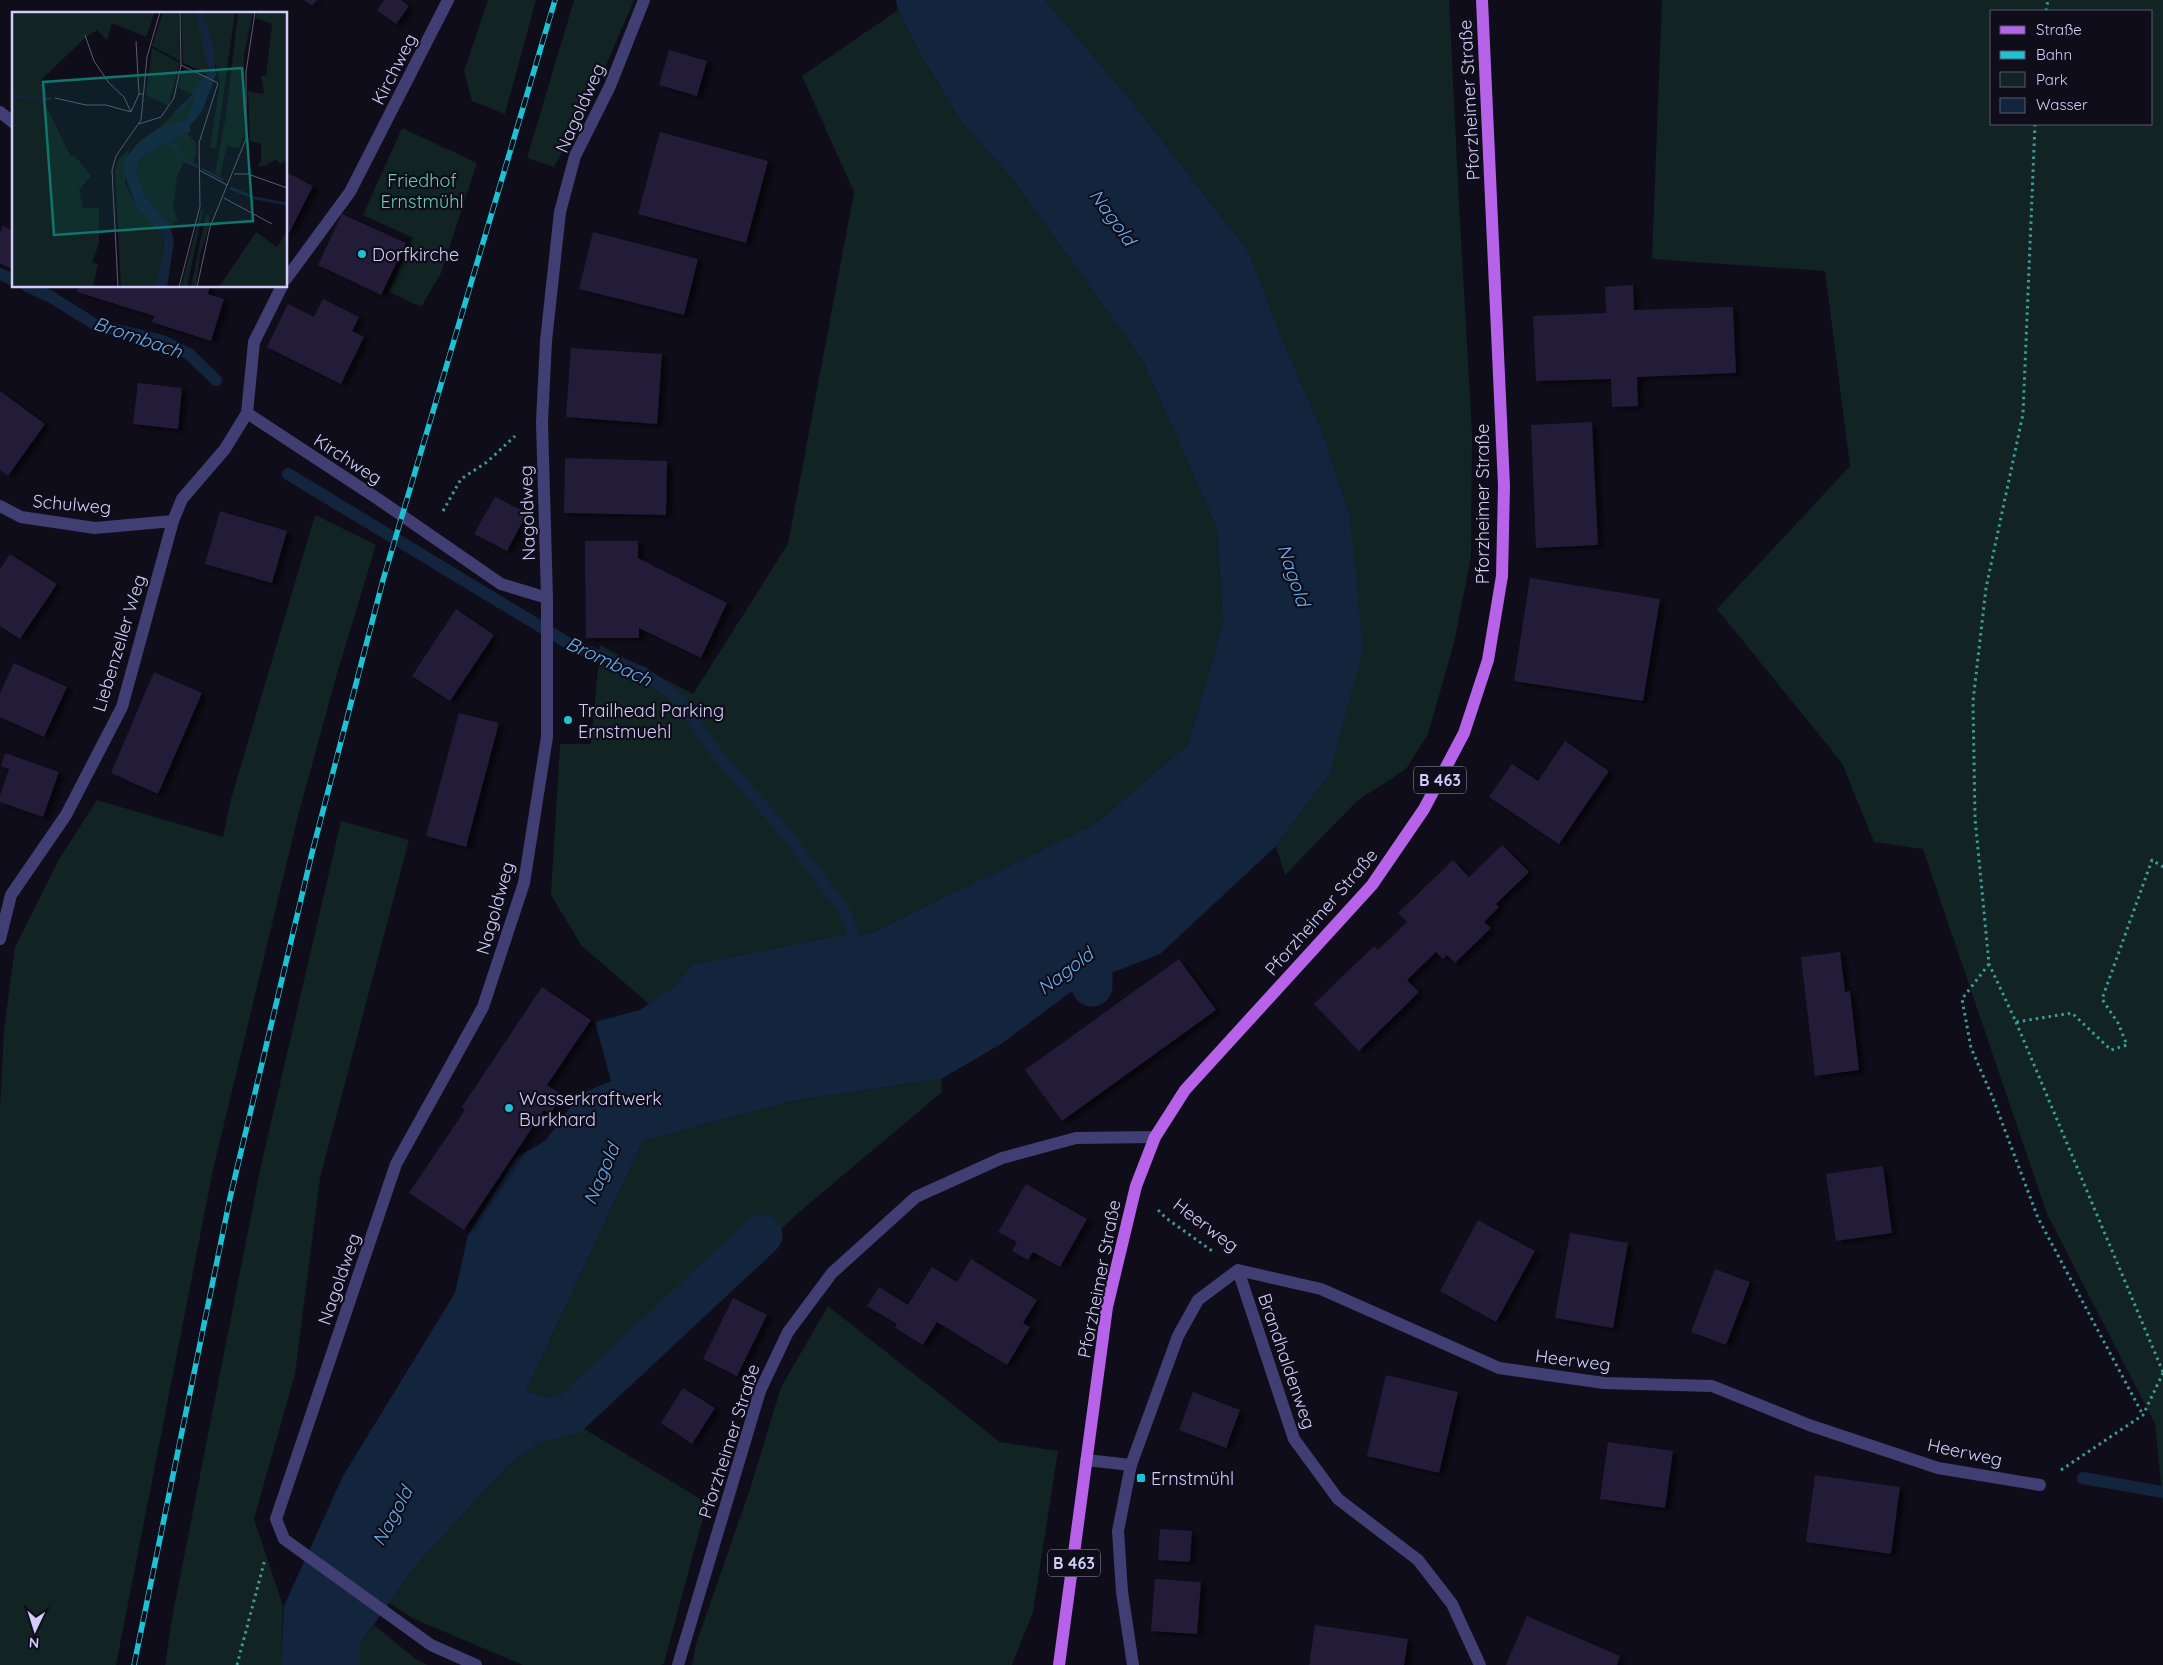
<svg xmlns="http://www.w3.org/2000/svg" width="2163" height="1665" viewBox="0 0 2163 1665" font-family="Quicksand,sans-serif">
<defs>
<filter id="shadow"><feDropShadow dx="5.5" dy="3" stdDeviation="2.5" flood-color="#0009"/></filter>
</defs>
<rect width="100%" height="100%" fill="#0f0d1a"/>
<!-- green -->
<path fill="#112322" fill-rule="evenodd" d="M488,0H536L505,114L472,101L464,71Z
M574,0H634L594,94L554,167L527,158Z
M1045,0H1449L1459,203L1472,432L1471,557L1454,643L1428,734L1406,769L1357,801L1285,875L1276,846L1330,774L1350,516L1324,436L1279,331L1249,252L1130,99Z
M1662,0H2163V1504L2155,1424L2047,1214L1923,849L1874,842L1842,763L1717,609L1850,466L1825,271L1652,259ZM1992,11H2152V124H1992Z
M898,10L919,52L962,123L1011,177L1143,361L1217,529L1223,624L1188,744L1095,824L869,934L842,935L692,965L673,987L649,1004L581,945L551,895L560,744H591L600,645L693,694L788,544L854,192L802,76Z
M402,128L477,163L441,273L421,307L389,292L413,238L363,215Z
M315,515L376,545L336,677L298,816L213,1170L116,1665H0V1109L4,1029L15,947L58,861L97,800L223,837L231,799Z
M341,821L409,840L320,1178L295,1374L254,1519L283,1606L281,1665H165L172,1618L260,1170Z
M941,1079L942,1092L797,1214L774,1236L755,1224L564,1401L526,1391L643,1141L792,1101Z
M828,1306L1000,1442L1058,1451L1033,1612L1012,1665H692L696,1644L750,1489L781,1387Z
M570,1423L581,1427L707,1503L664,1663L661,1665H523L414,1619L389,1603L413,1569L510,1463Z
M374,1625L417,1660L428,1665H360V1644Z"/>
<!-- water -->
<path fill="#13243d" d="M896,0H1045L1130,99L1249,252L1279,331L1324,436L1350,516L1363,648L1330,774L1276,846L1160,954L1080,985L1001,1044L941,1079L792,1101L643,1141L526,1391L564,1401L570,1423L510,1463L413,1569L360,1644V1665H281L284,1606L343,1476L455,1293L468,1235L516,1158L545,1141L580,1094L611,1081L595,1022L640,1010L673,987L692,965L842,935L869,934L1095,824L1188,744L1223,624L1217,529L1143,361L1011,177L962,123L919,52L898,10Z"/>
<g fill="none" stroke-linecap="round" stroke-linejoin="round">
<!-- stream -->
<path stroke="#13243d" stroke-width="12" d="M0,274L14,280
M27,286L51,297L96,325L163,341L189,354L216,380
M288,474L571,645L644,673L679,699L717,754L784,831L844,910L859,950
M2083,1478L2163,1492"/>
<!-- canal -->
<path stroke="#13243d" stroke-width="41" d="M1092,986V953
M514,1428L570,1414L762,1235"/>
</g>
<!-- building -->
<path fill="#211c38" filter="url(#shadow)" d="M304,0H317L312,6Z
M384,0H401L409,6L396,24L377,10Z
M669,50L707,61L697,96L659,85Z
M660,132L768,161L746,243L638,214Z
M286,172L313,186L289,233L286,232Z
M342,214L406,243L381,295L318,265Z
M3,226L14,231V270L0,263V233Z
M593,232L698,259L684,315L579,289Z
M1633,285L1634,310L1733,307L1736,373L1637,377L1638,406L1612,407L1611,379L1536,381L1533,316L1606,313L1605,287Z
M79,286H210L208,294L224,299L211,341L152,322L154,316L77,292Z
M323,299L359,317L352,331L364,337L341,384L267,347L288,304L314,317Z
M571,348L662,354L657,424L566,417Z
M138,383L182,388L178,429L133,424Z
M0,391L45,424L8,476L0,470Z
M1592,422L1598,545L1536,548L1531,425Z
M565,458L667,461L666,515L564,513Z
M495,497L527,513L507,551L474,534Z
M220,511L287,531L272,583L205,564Z
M585,541H638V558L727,603L701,658L639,628V638H586Z
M10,554L57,584L20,639L0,626V569Z
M1530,578L1660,599L1643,701L1514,681Z
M456,609L494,635L450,701L412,676Z
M14,663L67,687L44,737L0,717V693Z
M154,672L202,693L158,794L111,773Z
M459,713L499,723L466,847L426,836Z
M1565,741L1609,771L1559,844L1489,797L1512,764L1538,781Z
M5,753L59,772L43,817L0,802V796L9,769L1,766Z
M1502,845L1529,872L1496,904L1499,907L1484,922L1491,928L1455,963L1447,955L1443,959L1436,952L1407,980L1419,992L1359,1051L1314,1004L1374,946L1378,950L1407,922L1398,913L1453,860L1469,877Z
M1840,952L1845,992L1850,991L1859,1070L1815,1076L1801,957Z
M1179,959L1216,1010L1062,1121L1025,1070Z
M542,987L591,1020L547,1085L563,1095L550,1114L544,1110L464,1230L409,1193L465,1110L462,1107Z
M1883,1166L1892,1233L1836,1241L1826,1174Z
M1026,1184L1087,1219L1060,1267L1033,1252L1028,1260L1012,1251L1017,1242L998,1232Z
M1478,1220L1535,1251L1496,1322L1440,1291Z
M1570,1233L1628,1243L1613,1328L1555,1318Z
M971,1259L1037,1300L1023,1323L1030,1327L1007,1365L937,1322L923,1345L895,1328L897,1324L867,1306L879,1287L908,1305L932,1267L957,1282Z
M1715,1269L1750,1282L1726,1345L1691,1332Z
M733,1298L767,1315L737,1376L703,1359Z
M1386,1375L1458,1392L1439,1473L1367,1456Z
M683,1388L715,1408L692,1444L661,1423Z
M1193,1392L1240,1410L1226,1448L1179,1430Z
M1608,1442L1673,1451L1665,1508L1600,1499Z
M1815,1475L1900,1487L1891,1554L1806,1542Z
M1160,1529L1192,1531L1190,1562L1158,1560Z
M1155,1579L1201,1582L1197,1634L1151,1631Z
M1527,1616L1620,1656L1617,1665H1506Z
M1315,1625L1408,1639L1404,1665H1309Z"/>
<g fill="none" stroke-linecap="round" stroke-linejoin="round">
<!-- path -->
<path stroke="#3c9d97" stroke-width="3" stroke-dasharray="2.5 4" stroke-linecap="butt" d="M2046,11L2048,0
M2035,124L2023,414L1986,588L1973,701L1975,818L1989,964L2016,1022L2072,1013L2111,1050L2127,1045L2118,1023L2102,999L2152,860L2163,867
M443,511L461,479L487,462L515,436
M1989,964L1962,999L1971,1048L1992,1096L2038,1218L2143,1415
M2016,1022L2163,1372
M1158,1210L1166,1218L1215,1253
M2061,1470L2143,1415L2163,1373
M237,1665L265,1559"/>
<!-- street -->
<path stroke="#403e72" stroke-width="12" d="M0,112L14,123
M286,279L350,192L448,0
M247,413L378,499L501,584L547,598
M0,506L21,517L95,528L173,521
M0,939L11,895L66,815L122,707L173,521L182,499L225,449L247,413L254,342L282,286
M1238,1270L1321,1289L1499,1368L1604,1383L1712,1386L1809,1425L1938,1468L2040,1485
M1238,1270L1294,1439L1338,1499L1418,1560L1452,1604L1480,1665
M1086,1460L1131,1465L1178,1336L1198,1300L1238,1270
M1131,1465L1118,1531L1122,1592L1133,1665
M476,1665L431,1645L284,1539L276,1519L396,1164L483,1007L524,883L547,737V598L542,422L546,341L560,212L575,156L610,86L644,0
M678,1665L760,1391L788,1332L832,1273L916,1197L1002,1158L1076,1138L1155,1137"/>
<!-- primary -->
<path stroke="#b662e9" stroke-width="12" d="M1059,1665L1107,1307L1136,1186L1155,1137L1185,1090L1372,885L1424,809L1464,733L1488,660L1502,576L1504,486L1482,0"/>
<!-- rail casing -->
<g stroke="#1dc2d3" stroke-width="5.5">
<path id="rail" d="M134,1665L230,1198L312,853L383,580L555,0"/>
</g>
<!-- rail -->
<use href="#rail" stroke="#0f0d1a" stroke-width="4" stroke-dasharray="11" stroke-linecap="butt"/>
</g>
<!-- markers -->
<g fill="#1dc2d3" stroke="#0f0d1a" stroke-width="2">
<circle cx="362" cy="254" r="5"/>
<circle cx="568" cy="720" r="5"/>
<circle cx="509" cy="1108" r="5"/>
<rect x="1136" y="1473" width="10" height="10" rx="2.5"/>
</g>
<g text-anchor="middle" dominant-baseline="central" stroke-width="4.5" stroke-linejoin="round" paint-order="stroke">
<!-- shield labels -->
<g fill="#0f0d1a" stroke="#9793b5" stroke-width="1">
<rect x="1414" y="766.5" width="52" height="27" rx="4"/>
<rect x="1048" y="1549.5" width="52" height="27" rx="4"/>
</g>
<g font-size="16" font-weight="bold" fill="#d1ccf8">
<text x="1440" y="780">B 463</text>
<text x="1074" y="1563">B 463</text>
</g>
<!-- street labels -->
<g font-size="18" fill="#d1ccf8" stroke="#0f0d1a">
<text transform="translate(394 69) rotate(-63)">Kirchweg</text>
<text transform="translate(1469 100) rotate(-93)">Pforzheimer Straße</text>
<text transform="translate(580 108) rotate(-66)">Nagoldweg</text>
<text transform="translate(348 459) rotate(33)">Kirchweg</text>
<text transform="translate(72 504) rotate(5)">Schulweg</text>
<text transform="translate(1482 504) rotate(-90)">Pforzheimer Straße</text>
<text transform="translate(527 513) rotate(-92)">Nagoldweg</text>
<text transform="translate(119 643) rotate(-73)">Liebenzeller Weg</text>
<text transform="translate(495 908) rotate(-74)">Nagoldweg</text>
<text transform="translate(1321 912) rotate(-49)">Pforzheimer Straße</text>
<text transform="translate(1206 1225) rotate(37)">Heerweg</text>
<text transform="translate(339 1279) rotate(-71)">Nagoldweg</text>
<text transform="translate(1099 1279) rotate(-79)">Pforzheimer Straße</text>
<text transform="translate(1573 1360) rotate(7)">Heerweg</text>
<text transform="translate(1287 1361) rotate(71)">Brandhaldenweg</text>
<text transform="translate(729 1441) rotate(-72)">Pforzheimer Straße</text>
<text transform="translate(1965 1452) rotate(12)">Heerweg</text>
</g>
<!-- park labels -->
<g font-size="18" fill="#64cdb2" stroke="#0f0d1a">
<text x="422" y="180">Friedhof<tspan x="422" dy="21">Ernstmühl</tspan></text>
</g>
<!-- poi labels -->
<g font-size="18" fill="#d1ccf8" stroke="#0f0d1a" text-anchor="start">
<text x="372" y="254">Dorfkirche</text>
<text x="578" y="710">Trailhead Parking<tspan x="578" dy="21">Ernstmuehl</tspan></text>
<text x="519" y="1098">Wasserkraftwerk<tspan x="519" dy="21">Burkhard</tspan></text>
<text x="1151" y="1478">Ernstmühl</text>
</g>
<!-- water labels -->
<g font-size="19" font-style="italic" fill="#68aeea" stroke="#0f0d1a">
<text transform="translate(1113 217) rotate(54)">Nagold</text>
<text transform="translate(138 337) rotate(19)">Brombach</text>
<text transform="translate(1294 575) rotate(71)">Nagold</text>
<text transform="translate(609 661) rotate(25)">Brombach</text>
<text transform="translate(1065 971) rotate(-37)">Nagold</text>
<text transform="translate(601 1174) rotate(-67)">Nagold</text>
<text transform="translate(392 1516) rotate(-62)">Nagold</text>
</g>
</g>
<!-- overview -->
<g transform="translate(12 12)">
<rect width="275" height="275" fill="#0f0d1a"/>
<path d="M0,0H143L134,25L100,11L95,28L85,18L73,26L29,68L33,92L58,143L63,144L79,164L67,178L71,196H87V231L80,251L86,252L81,275H0ZM151,0H167L168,49L140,34ZM169,0H183L196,44V62L171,51ZM191,0H223L204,136L198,135L208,71ZM226,0H241L232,43L233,122L227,136L215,134L208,164L203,162L214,103ZM245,0H275V147L269,152L264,147L254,154H246L249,148V132L238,129L236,79L252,82L249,64H254L260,12L244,6ZM140,36L168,51L156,94L134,83ZM173,57L195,64L179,82L166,76L169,61ZM180,84L183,85L174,108L147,116ZM175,121L184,131V145H182L181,154L172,150L165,164L161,197L166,208L158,214L133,184L124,160L127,148L135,141ZM117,137L113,171L124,194L152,225L151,242L142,275H109L103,159L106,148ZM189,198H191L175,275H169ZM194,202L198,206L196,218L188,243L184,275H179ZM275,219V275H207L244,220L265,235Z" fill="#112322"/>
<path d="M183,0H191L201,32L204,63L190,99L178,114L179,119L135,141L127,148L124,160L133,184L158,214L162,229L155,275H142L151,242L152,225L124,194L111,159L113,147L128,129L147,116L174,108L183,85L179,82L197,60Z" fill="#13243d"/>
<path fill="none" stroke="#13243d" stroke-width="2.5" d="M0,84L39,87M163,101L183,82M156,128L174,149L186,155M190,157L211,168M218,176L243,186L275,192"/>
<path fill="none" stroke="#5d5973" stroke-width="1" d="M73,23L82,49L97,71L112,85L119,100M124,29L127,82M43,86L74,93H94L119,100M119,100L127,82H131M127,112L149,105L162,86L169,53L168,0M187,158L215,173M222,162H236L275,176M212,186L260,212M106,275L100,158L104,144L129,108L135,45L148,0M167,275L188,194L187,131L206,71L169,53M185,275L198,215L234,127V60L243,0"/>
<path fill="#0f766e" fill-opacity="0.15" stroke="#0f766e" stroke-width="2.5" d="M230,56L241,209L42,223L31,70Z"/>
<rect width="275" height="275" fill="none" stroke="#d1ccf8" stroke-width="2.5"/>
</g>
<!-- legend -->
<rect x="1990" y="10" width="162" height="115" fill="#0f0d1a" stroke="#5d5973"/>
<rect x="2000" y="26" width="25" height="8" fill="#b662e9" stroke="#5d5973"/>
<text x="2036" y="35" font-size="15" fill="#d1ccf8">Straße</text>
<rect x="2000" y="51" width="25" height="8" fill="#1dc2d3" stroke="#5d5973"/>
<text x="2036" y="60" font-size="15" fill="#d1ccf8">Bahn</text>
<rect x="2000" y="72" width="25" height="15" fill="#112322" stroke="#5d5973"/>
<text x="2036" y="85" font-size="15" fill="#d1ccf8">Park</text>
<rect x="2000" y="98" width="25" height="15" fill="#13243d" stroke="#5d5973"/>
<text x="2036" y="110" font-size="15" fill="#d1ccf8">Wasser</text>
<!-- north arrow -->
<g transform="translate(35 1630) rotate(184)" stroke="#0f0d1a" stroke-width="4" paint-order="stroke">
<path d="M0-4L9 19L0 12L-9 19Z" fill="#d1ccf8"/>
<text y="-8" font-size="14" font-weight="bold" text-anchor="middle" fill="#d1ccf8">N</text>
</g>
</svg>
